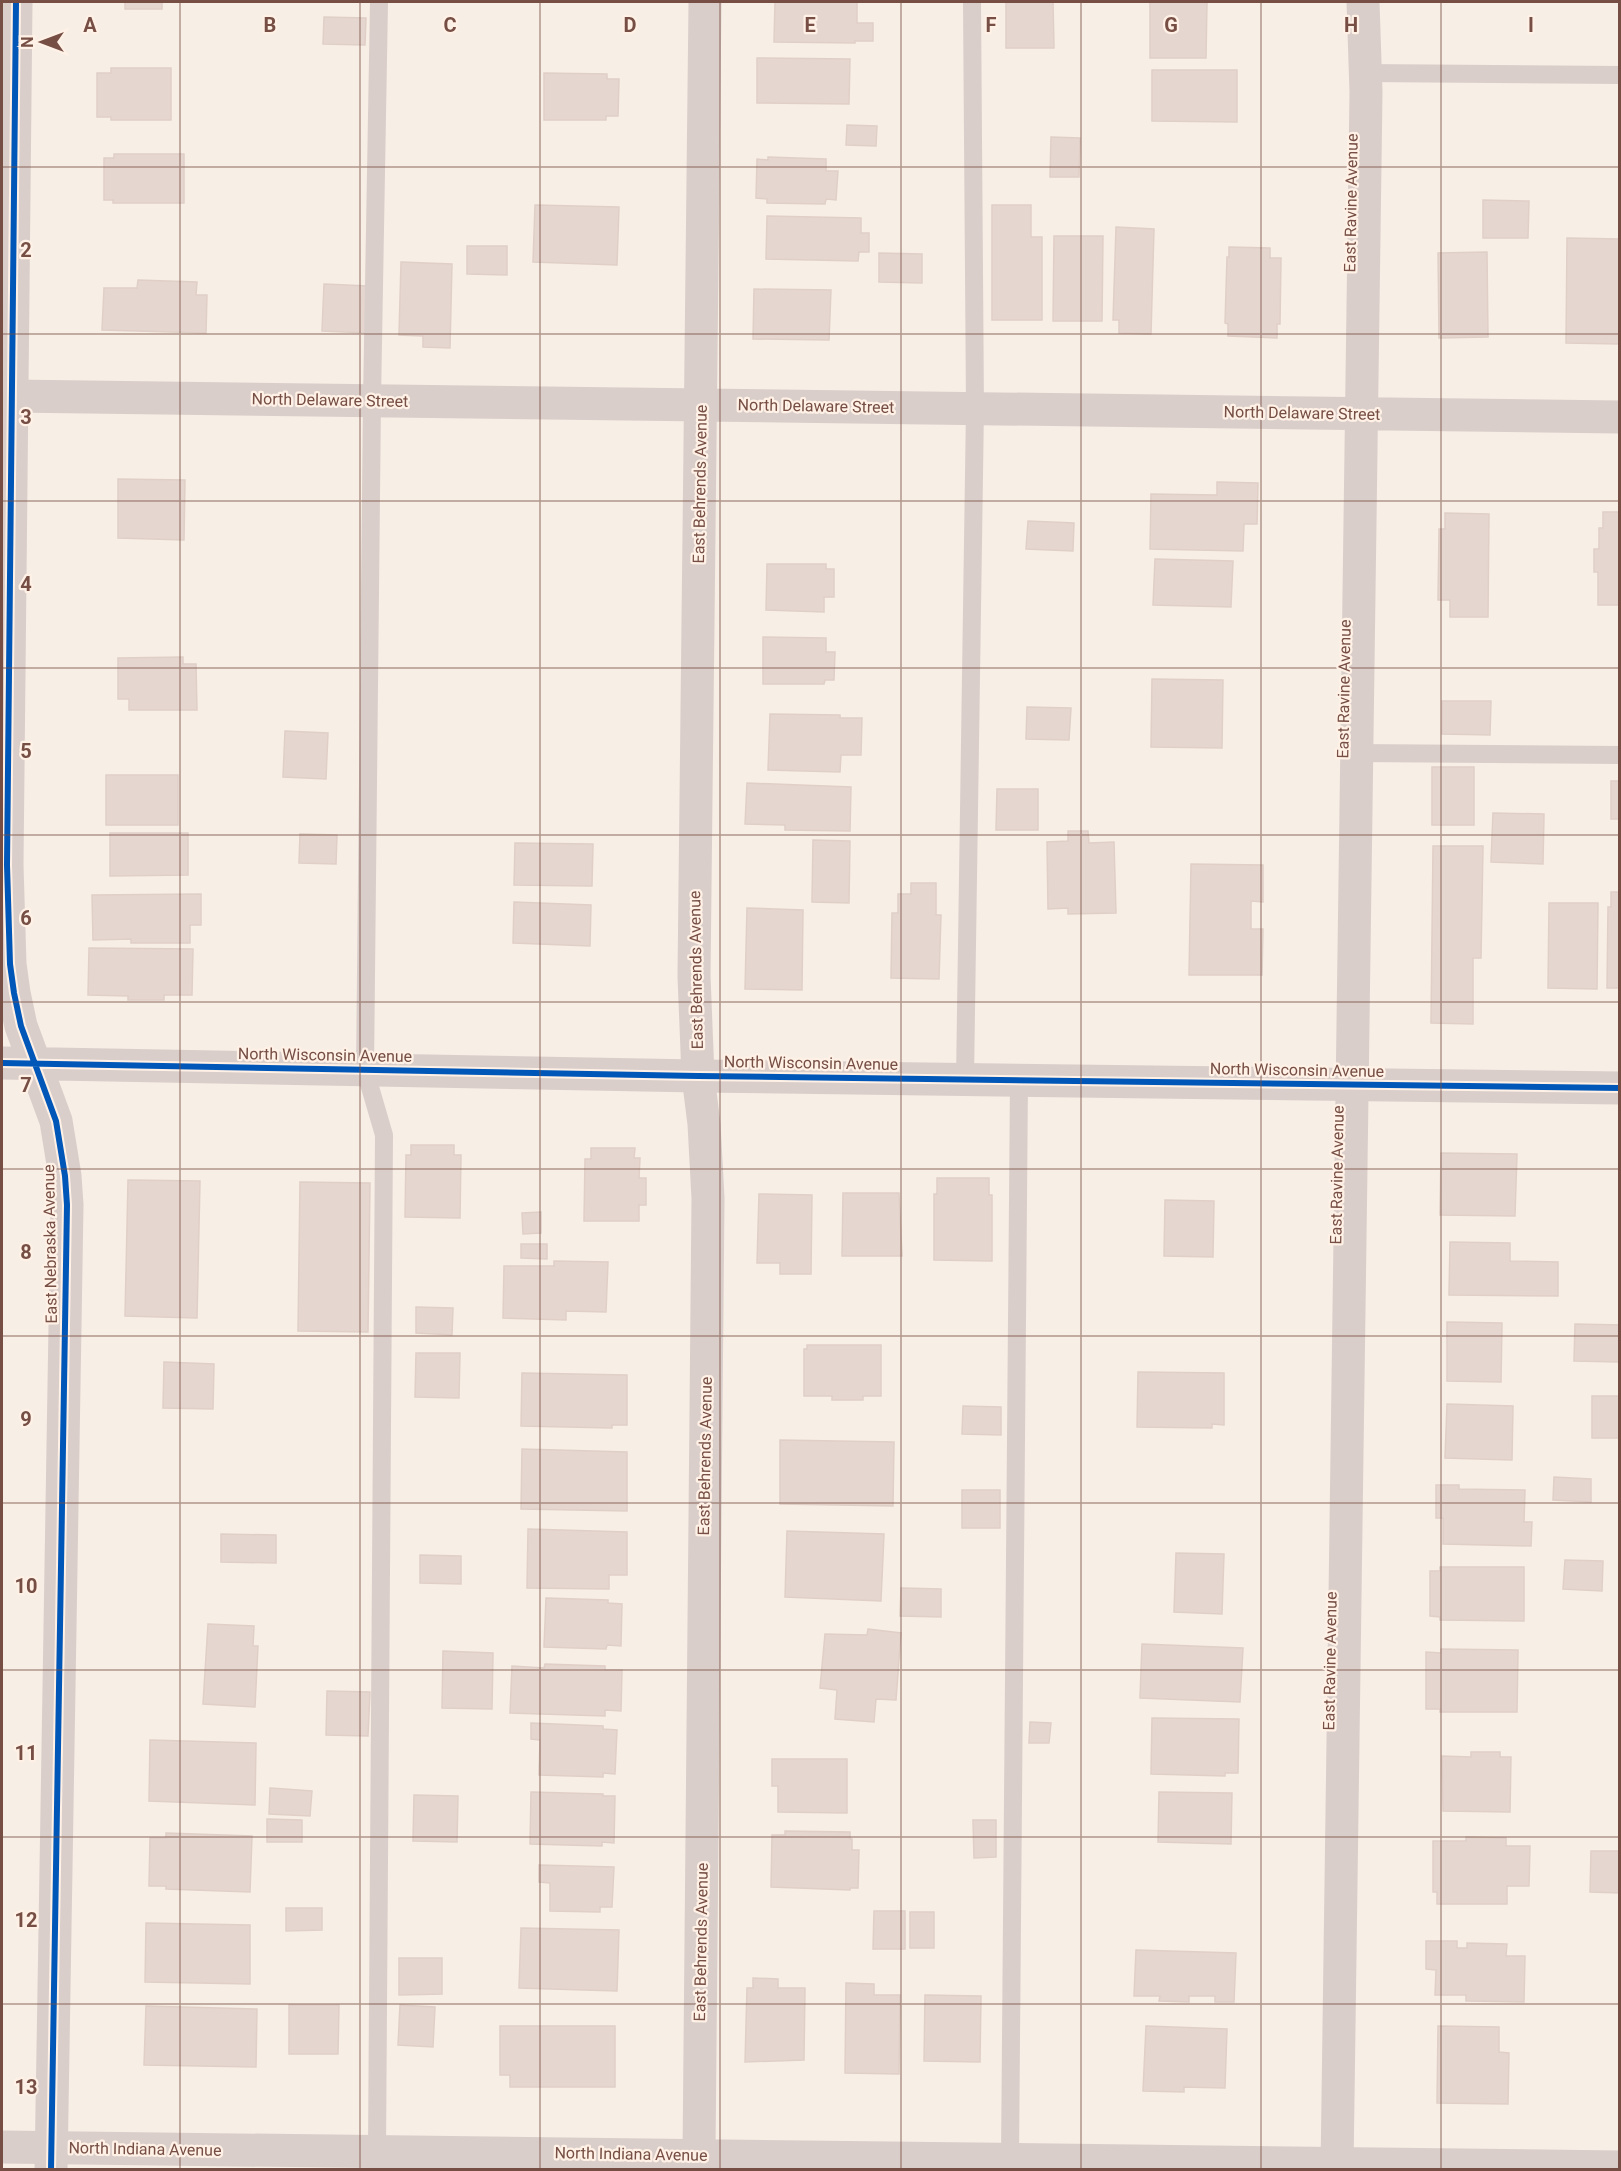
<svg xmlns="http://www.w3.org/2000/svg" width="1621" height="2171" viewBox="0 0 1621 2171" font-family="Roboto,sans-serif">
<rect width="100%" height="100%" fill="#f7eee5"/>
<!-- building -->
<path fill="#e5d6d0" stroke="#e0cfc7" stroke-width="1.5" d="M125,2H162V9H125Z
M775,2H857V23H873V41H855V43L774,42Z
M1006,2H1053L1054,48H1006Z
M1150,2H1207L1206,58H1150Z
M324,17L366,18L365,45L323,44Z
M757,58L850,59L849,104L757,103Z
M111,68H171V120H111V117H97V73H111Z
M1152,70H1237V122L1152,121Z
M544,73L607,74V79H619L618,116H606V120H544Z
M847,125L877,126L876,146L846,145Z
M1051,137L1080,138L1079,177H1050Z
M114,154H184V203H113V200H104V158H114Z
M768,157L826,159V171H838L836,200L826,199L825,204L767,203V199L756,198L757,159L768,160Z
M1483,200L1529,201L1528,238H1483Z
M535,205L619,207L617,265L533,262Z
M992,205H1031V237H1042V320H992Z
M767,216L861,218V233H869V252H859L858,261L766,259Z
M1116,227L1154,229L1151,334L1119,333V320H1113Z
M1054,236H1103L1102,321H1053Z
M1567,238L1620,239V344L1566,343Z
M467,246H507V275L467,274Z
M1229,247L1270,248V258H1281L1280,324H1277V338L1228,336V324L1225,323L1227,257H1229Z
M1487,252L1488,337L1439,338L1438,253Z
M879,253L922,254V283L879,282Z
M401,262L452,264L450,348L423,347V336L399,335Z
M138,280L197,282L196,295H207L206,333L102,330L104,288H137Z
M324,284L368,286L367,333L322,331Z
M754,289L831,290L829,340L753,339Z
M118,479L185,480L184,540L118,538Z
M1217,482L1258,483L1257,524H1244L1243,551L1150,549L1151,494L1217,495Z
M1603,512H1620V605H1598V572H1594V549H1599V528H1603Z
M1445,513L1489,514L1488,617H1450V600H1438L1439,529H1445Z
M1028,521L1074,523L1073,551L1026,549Z
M1155,559L1233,561L1231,607L1153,605Z
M767,564H826V569H834V597H824V612L766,610Z
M763,637L826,638V652H835L834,680H825L824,684H763Z
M183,657V664H196L197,710H129V699H118V658Z
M1152,679L1223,680L1222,748L1151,747Z
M1442,701H1491L1490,735L1442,734Z
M1027,707L1071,708L1069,740L1026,739Z
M770,714L840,715V718H862L861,755H841L840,772L768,770Z
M285,731L328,733L326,779L283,777Z
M1432,767H1474V825H1432Z
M106,775H178V825H106Z
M1611,781H1620V819H1611Z
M747,783L851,787L850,831L785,830V825L745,824Z
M997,789H1038V830H996Z
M1493,813L1544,814L1543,864L1491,862Z
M1068,831H1088L1089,843L1114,842L1116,913L1068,914V908L1048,909L1047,842L1068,841Z
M110,833H188V875L110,876Z
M300,834L337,835L336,864L299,863Z
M813,840L850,841L849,903L812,902Z
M515,843L593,844L592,886L514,885Z
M1433,846H1483L1481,958H1473V1024L1431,1023Z
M1191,864L1263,865V902L1251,901V929H1263L1262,975H1189Z
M911,883H936V915H941L939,979L891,978L892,913H898V894H911Z
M1611,892H1620V988H1607L1608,907H1611Z
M201,894V925H190V943H131V939L93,940L92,895Z
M514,902L591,905L590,946L513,943Z
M1549,903H1598L1597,989L1548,988Z
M747,908L803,910L802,990L745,989Z
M89,948L193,949L192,995H164V1000H128V996L88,995Z
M411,1145H454V1155H461L460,1218L405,1217L406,1155H411Z
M591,1148H635L634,1158H640L639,1178H646V1205H639V1221H584L585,1159H591Z
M1441,1153L1517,1154L1515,1216L1440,1215Z
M937,1178H989V1195H992V1261L934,1260V1194H937Z
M128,1180L200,1181L197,1318L125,1316Z
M300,1182L370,1183L368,1332L298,1331Z
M843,1193H899L902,1256H842Z
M759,1194L812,1195L811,1274H780V1263H757Z
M1165,1200L1214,1201L1213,1257L1164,1256Z
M541,1212V1233L523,1234L522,1213Z
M1450,1242L1510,1243V1261L1558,1262V1296L1449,1295Z
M521,1244H547V1259L521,1258Z
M554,1261L608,1262L606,1312L566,1311V1320L503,1318L504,1266H554Z
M416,1307L453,1308L452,1335L416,1333Z
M1447,1322L1502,1323L1501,1382L1447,1381Z
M1575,1324L1620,1325L1619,1362L1574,1361Z
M807,1345H881V1396H863V1400H832V1396H804V1349H807Z
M416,1353H460L459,1398L415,1397Z
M164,1362L214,1364L213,1409L163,1408Z
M1138,1372L1224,1373V1425L1212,1424V1428L1137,1427Z
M522,1373L627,1375V1425H612V1428L521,1426Z
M1592,1396H1620V1438H1592Z
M1447,1404L1513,1406L1512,1460L1445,1458Z
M963,1406L1001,1407V1435L962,1434Z
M780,1440L894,1442L893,1506L780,1504Z
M522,1449L627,1452V1511L521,1509Z
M1554,1477L1591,1479V1502L1553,1500Z
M1436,1485H1459V1489L1525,1490L1524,1522H1532L1531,1546L1443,1544V1518H1436Z
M962,1490H1000V1528H962Z
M528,1529L627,1532V1575H609V1589L527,1588Z
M787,1531L884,1534L881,1601L785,1597Z
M221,1534L276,1535V1563L221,1562Z
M1176,1553L1224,1554L1222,1614L1174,1612Z
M420,1555L461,1556V1584L420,1583Z
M1565,1560L1603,1561L1602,1591L1563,1589Z
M1440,1567H1524V1621L1440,1620V1617L1430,1616V1571H1440Z
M901,1588L941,1589V1617L900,1616Z
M546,1598L608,1600V1603L622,1604L621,1646L607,1645L606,1649L544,1647Z
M208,1624L254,1626L253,1646H258L255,1707L203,1704Z
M868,1629L901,1633L896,1700L876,1699L874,1722L835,1719L837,1690L820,1688L825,1634L867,1635Z
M1142,1644L1243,1648L1240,1702L1140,1698Z
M1441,1649L1518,1650L1517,1712H1440V1709H1426V1652L1441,1653Z
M443,1651L493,1653L492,1709L442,1708Z
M545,1664L605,1666V1670H622L621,1711L605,1710V1716L510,1713L512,1666L544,1668Z
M327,1691L370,1692L368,1736L326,1735Z
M1152,1718L1239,1719L1238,1773H1225V1776L1151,1774Z
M1030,1722L1051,1723L1049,1743H1029Z
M531,1723L603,1726V1729L617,1730L615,1774L603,1773V1777L539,1775L540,1740L531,1739Z
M150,1740L256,1743L255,1805L149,1801Z
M1471,1752H1500V1757H1511L1510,1812L1443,1811L1442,1756L1471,1757Z
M772,1759H847V1813L778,1812V1786H772Z
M270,1788L312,1791L310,1816L269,1814Z
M531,1792L603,1794V1796H615L614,1843L602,1842V1846L530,1844Z
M1159,1792L1232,1793L1231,1844L1158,1842Z
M414,1795L458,1796L457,1842L413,1841Z
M267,1819L302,1820V1842H267Z
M973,1820H996V1857L974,1858Z
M785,1831L850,1832V1839H852V1850H859L858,1888H850V1890L771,1887L772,1835H785Z
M166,1833L252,1836L250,1892L166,1889V1886H149L150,1838H166Z
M1466,1837L1506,1838V1846H1530L1529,1886H1507V1904H1437V1892H1433V1841H1466Z
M1591,1851H1620V1893L1590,1892Z
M539,1865L614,1867L612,1907H600V1912L550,1911V1883L539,1882Z
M286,1908H322V1930L286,1931Z
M874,1911H905V1949H873Z
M910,1912H934V1948H910Z
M146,1923L250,1925V1984L145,1982Z
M521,1928L619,1930L617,1991L519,1988Z
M1426,1941H1457V1948H1467V1943L1507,1944L1506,1956H1525L1524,2002L1466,2001V1995H1435L1436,1970L1426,1969Z
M1136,1950L1236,1953L1234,2002H1215V1996H1189V2002L1159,2001L1160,1996H1134Z
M399,1958H442V1994L399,1995Z
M753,1978L778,1979V1988H805L804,2060L745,2062L747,1988H753Z
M846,1983L874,1984V1995H900L899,2074L845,2073Z
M925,1995L981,1996L980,2062L924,2061Z
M289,2005H339L338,2054H289Z
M400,2005L435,2007L433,2047L398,2045Z
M146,2006L257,2009L256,2067L144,2065Z
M500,2026H615V2087H510V2075H500Z
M1146,2026L1227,2029L1225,2088L1184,2087V2092L1143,2091Z
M1438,2026L1499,2027V2052L1509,2053L1508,2104L1437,2103Z"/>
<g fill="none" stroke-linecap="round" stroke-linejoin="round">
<!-- lane -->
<path stroke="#daceca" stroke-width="18" d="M1366,73L1620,75
M1357,753L1620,755
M965,1079L975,408L972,2
M377,2151L384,1135L365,1070L372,400L379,2
M1010,2159L1019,1080"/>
<!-- street -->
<path stroke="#daceca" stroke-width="33" d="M12,396L1620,417
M2,2147L1620,2167
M699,2155L708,1198L704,1124L698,1076L694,976L705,2
M1337,2170L1366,92L1363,2"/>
<!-- secondary -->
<path stroke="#daceca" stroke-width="33" d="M16,2L7,865L10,964L14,993L21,1026L56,1121L65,1176L67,1205L51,2170
M2,1063L698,1076L1620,1088"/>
<!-- cycleway casing -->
<g stroke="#fff1e6" stroke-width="10">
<path id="cycleway" d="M16,2L7,865L10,964L14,993L21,1026L56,1121L65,1176L67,1205L51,2170
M2,1063L698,1076L1620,1088"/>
</g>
<!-- cycleway -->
<use href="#cycleway" stroke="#0057b8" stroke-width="6"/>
</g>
<!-- grid -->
<path fill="none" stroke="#764e44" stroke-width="1.5" stroke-opacity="0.55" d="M180,2V2170M360,2V2170M540,2V2170M720,2V2170M901,2V2170M1081,2V2170M1261,2V2170M1441,2V2170M2,167H1620M2,334H1620M2,501H1620M2,668H1620M2,835H1620M2,1002H1620M2,1169H1620M2,1336H1620M2,1503H1620M2,1670H1620M2,1837H1620M2,2004H1620"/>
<g text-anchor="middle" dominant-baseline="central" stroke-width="4.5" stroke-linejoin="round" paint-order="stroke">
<!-- street labels -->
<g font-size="16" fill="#764e44" stroke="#fff1e6">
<text transform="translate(1351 203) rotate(-89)">East Ravine Avenue</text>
<text transform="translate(330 400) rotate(1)">North Delaware Street</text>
<text transform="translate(816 406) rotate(1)">North Delaware Street</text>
<text transform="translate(1302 413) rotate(1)">North Delaware Street</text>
<text transform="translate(700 484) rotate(-89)">East Behrends Avenue</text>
<text transform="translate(1344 689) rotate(-89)">East Ravine Avenue</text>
<text transform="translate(696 970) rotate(-91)">East Behrends Avenue</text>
<text transform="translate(325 1055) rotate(1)">North Wisconsin Avenue</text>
<text transform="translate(811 1063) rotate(1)">North Wisconsin Avenue</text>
<text transform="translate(1297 1070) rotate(1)">North Wisconsin Avenue</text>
<text transform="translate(1337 1175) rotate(-89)">East Ravine Avenue</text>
<text transform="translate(50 1244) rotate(-91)">East Nebraska Avenue</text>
<text transform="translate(705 1456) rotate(-89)">East Behrends Avenue</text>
<text transform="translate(1330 1661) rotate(-89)">East Ravine Avenue</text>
<text transform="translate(701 1942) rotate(-89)">East Behrends Avenue</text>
<text transform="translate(145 2149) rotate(1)">North Indiana Avenue</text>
<text transform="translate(631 2154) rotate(1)">North Indiana Avenue</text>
</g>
</g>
<g font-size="20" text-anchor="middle" font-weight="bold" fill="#764e44" stroke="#fff1e6" stroke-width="4.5" stroke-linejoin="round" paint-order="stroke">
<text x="90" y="32">A</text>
<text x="270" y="32">B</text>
<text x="450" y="32">C</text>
<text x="630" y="32">D</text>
<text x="810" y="32">E</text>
<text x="991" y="32">F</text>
<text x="1171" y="32">G</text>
<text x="1351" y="32">H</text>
<text x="1531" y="32">I</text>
<text x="26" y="257">2</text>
<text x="26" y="424">3</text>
<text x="26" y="591">4</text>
<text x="26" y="758">5</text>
<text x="26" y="925">6</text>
<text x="26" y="1092">7</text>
<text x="26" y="1259">8</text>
<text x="26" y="1426">9</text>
<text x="26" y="1593">10</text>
<text x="26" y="1760">11</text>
<text x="26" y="1927">12</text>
<text x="26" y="2094">13</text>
</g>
<!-- border -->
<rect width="1621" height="2171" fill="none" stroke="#764e44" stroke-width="6"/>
<!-- north arrow -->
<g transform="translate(42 42) rotate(270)" stroke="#fff1e6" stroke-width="4.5" paint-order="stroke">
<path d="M0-4.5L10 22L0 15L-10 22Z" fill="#764e44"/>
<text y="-9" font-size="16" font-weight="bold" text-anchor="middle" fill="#764e44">N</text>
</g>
</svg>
